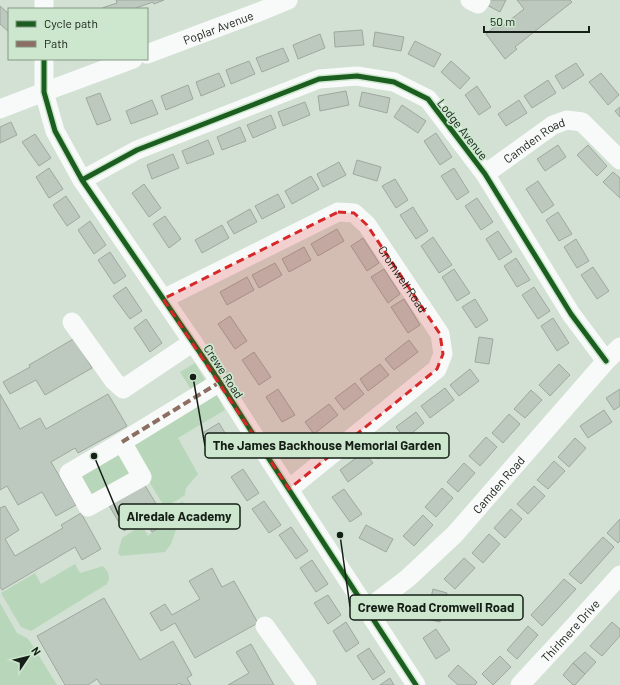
<svg xmlns="http://www.w3.org/2000/svg" width="620" height="685" viewBox="0 0 620 685" font-family="Barlow,sans-serif">
<rect width="100%" height="100%" fill="#d3e1d4"/>
<!-- green -->
<path fill="#b8d7ba" d="M195,363L206,382L192,391L180,372Z
M215,392L225,410L178,438L198,474L186,488L185,495L165,508L132,453L136,440Z
M120,450L135,474L94,498L79,473Z
M183,501L184,507L171,544L165,552L121,556L118,553L122,538L142,525L148,536L152,532L170,522L165,513Z
M75,564L80,573L103,566C109,573 111,576 107,584L31,631L21,627L1,593L35,573L41,584Z
M0,603L17,633L27,638L31,643L57,685H0Z"/>
<!-- building -->
<path fill="#bdc8be" stroke="#9ea89e" d="M116,0H164L154,4L153,2L133,9H103L102,8L117,3Z
M487,0H506L500,12L485,4Z
M517,0H570L572,2L515,47L517,49L505,59L486,34L498,24L500,28L524,9Z
M0,6L9,14V32L0,24Z
M362,30L364,45L335,47L334,32Z
M375,32L404,37L401,51L373,46Z
M320,34L325,48L298,59L293,45Z
M415,41L441,54L434,67L408,54Z
M283,48L289,61L262,72L256,58Z
M249,61L255,74L231,84L226,70Z
M451,61L470,78L460,89L441,72Z
M576,63L584,75L563,89L555,76Z
M219,73L225,86L201,96L196,82Z
M601,73L619,95L608,105L589,82Z
M548,80L556,93L532,108L524,96Z
M188,85L193,99L166,110L161,96Z
M477,86L491,107L479,115L465,95Z
M346,91L349,105L320,111L318,96Z
M362,92L390,98L387,113L359,106Z
M100,93L111,120L97,125L86,98Z
M152,100L158,114L131,124L126,111Z
M519,100L527,113L506,126L498,114Z
M305,102L310,115L283,126L278,112Z
M402,105L426,121L418,133L394,117Z
M620,107V117L615,111Z
M271,115L276,128L253,138L247,125Z
M11,122L17,135L0,143V127Z
M240,127L246,141L222,150L217,137Z
M436,133L452,157L440,165L424,141Z
M35,134L51,158L39,166L22,142Z
M208,140L214,154L187,164L182,151Z
M558,145L566,157L545,171L537,159Z
M588,145L607,166L597,176L577,155Z
M173,154L179,168L152,179L147,165Z
M357,160L381,167L377,181L353,174Z
M339,162L346,175L323,187L317,174Z
M49,168L63,189L49,198L36,177Z
M454,168L469,192L457,200L441,176Z
M613,172L620,178V198L603,182Z
M311,176L319,189L292,204L285,191Z
M395,179L408,200L396,208L382,186Z
M538,181L554,205L542,213L526,189Z
M144,184L161,208L149,217L132,193Z
M278,194L285,207L262,219L255,206Z
M66,196L80,217L67,226L53,205Z
M477,198L493,222L481,230L465,206Z
M413,207L428,231L416,239L400,215Z
M250,209L257,222L234,234L227,222Z
M558,212L572,234L559,241L546,220Z
M165,216L181,239L169,248L153,224Z
M90,221L106,245L94,254L78,230Z
M222,225L229,238L202,253L195,240Z
M337,229L344,241L318,256L311,244Z
M498,231L512,252L499,260L486,239Z
M433,237L452,265L439,273L421,246Z
M363,238L379,263L367,271L351,246Z
M576,239L589,261L577,268L564,247Z
M304,247L311,260L289,272L282,259Z
M110,252L126,276L114,284L98,260Z
M516,258L530,280L517,287L504,266Z
M275,263L282,275L259,288L252,275Z
M593,267L609,291L597,299L581,275Z
M384,269L400,294L388,303L371,277Z
M454,269L470,293L457,301L442,277Z
M247,277L254,290L227,305L220,292Z
M126,287L142,311L130,319L113,296Z
M534,287L550,311L538,319L522,295Z
M404,299L420,325L408,333L391,307Z
M475,299L488,320L476,328L462,307Z
M230,316L247,341L235,349L218,324Z
M553,318L569,343L557,351L541,326Z
M146,319L162,343L150,352L134,328Z
M479,337L493,339L489,364L475,362Z
M75,338L92,368L45,395L36,380L10,394L3,382L30,367L29,365Z
M409,340L418,352L394,370L385,359Z
M254,352L271,377L259,385L242,360Z
M380,364L389,375L368,391L360,379Z
M559,364L570,375L550,396L539,385Z
M470,369L479,381L459,396L450,385Z
M355,383L364,394L344,410L335,398Z
M445,388L454,400L430,418L421,406Z
M278,389L295,415L282,422L266,397Z
M620,389V406L614,410L606,398Z
M531,390L542,400L525,418L514,409Z
M0,394L20,429L40,418L46,429L108,394L127,426L78,453L75,448L51,462L76,505L56,516L42,492L18,505L7,486L0,490Z
M329,404L338,415L314,434L305,422Z
M604,410L612,422L588,438L580,426Z
M416,412L424,423L405,439L396,427Z
M509,414L520,424L503,443L492,433Z
M219,423L233,446L219,455L204,432Z
M389,432L398,444L378,459L369,447Z
M486,437L497,447L480,466L469,456Z
M575,438L586,448L569,467L558,457Z
M364,452L373,463L348,482L340,470Z
M554,461L565,471L548,489L537,480Z
M464,463L475,473L458,492L447,482Z
M243,469L259,493L247,501L231,477Z
M143,482L161,512L157,515L159,517L165,513L170,521L152,532L148,526L155,522L151,515L124,531L107,502Z
M534,486L545,496L528,514L517,504Z
M442,488L453,498L436,517L425,507Z
M344,489L362,514L350,522L332,497Z
M264,501L281,525L269,533L252,509Z
M5,506L19,530L5,539L15,556L63,528L61,525L81,513L101,549L82,560L75,547L2,590L0,587V508Z
M511,509L522,519L505,538L494,528Z
M423,515L433,525L414,546L403,536Z
M620,519V541L618,543L607,533Z
M366,525L393,539L386,552L359,538Z
M291,527L308,551L296,559L279,535Z
M489,534L500,544L483,563L472,553Z
M603,537L614,547L581,584L569,574Z
M464,558L475,568L455,589L444,579Z
M312,560L328,584L316,592L300,568Z
M212,568L222,587L234,581L258,623L195,658L175,623L161,631L150,613L165,604L172,615L200,599L189,581Z
M564,579L576,589L542,626L531,615Z
M433,589L447,593L440,622L426,619Z
M328,595L341,615L328,624L314,603Z
M104,598L140,660L173,641L192,675L187,678L191,685H181L180,683L176,685H101L97,679L88,685H65L37,636Z
M346,622L359,643L346,652L333,631Z
M612,622L620,629V636L602,656L590,646Z
M528,626L538,635L517,659L507,650Z
M436,629L450,650L436,659L423,638Z
M251,644L274,685H228L249,673L236,652Z
M369,648L385,672L373,680L357,656Z
M585,652L596,662L585,674L573,663Z
M500,656L511,667L493,685L482,674Z
M573,663L585,674L575,685H573L563,675Z
M458,665L477,682L475,685H458L448,676Z
M390,678L394,685H380Z"/>
<g fill="none" stroke-linecap="round" stroke-linejoin="round">
<!-- minor -->
<g stroke="#f8faf9" stroke-width="19">
<path d="M44,0V9"/>
<path d="M470,0L478,4L481,0"/>
<path id="s1" d="M147,54L259,12L288,0"/>
<path d="M44,59V92L55,131L82,180L216,376L258,442L416,685"/>
<path d="M0,109L44,92L133,59"/>
<path id="s2" d="M485,174L553,125L567,120L582,122L620,160"/>
<path d="M82,180L137,150L319,79L357,76L394,82L428,99L485,174L571,314L606,361"/>
<path id="s3" d="M163,299L338,212L354,213L367,225L440,334L443,354L437,369L289,489"/>
<path d="M72,322L114,381L123,389L193,342"/>
<path d="M122,442L142,477L88,507L69,473L122,442L220,382"/>
<path id="s4" d="M366,610L408,578L455,534L606,361L620,347"/>
<path d="M265,626L307,685"/>
<path id="s5" d="M520,685L568,633L620,575"/>
</g>
<!-- quiet -->
<path stroke="#8d6e63" stroke-width="4" stroke-dasharray="8 4" stroke-linecap="butt" d="M122,442L220,382"/>
<!-- cycleway casing -->
<g stroke="#cde7ce" stroke-width="8">
<path id="cycleway" d="M44,59V92L55,131L82,180L216,376L258,442L416,685
M82,180L137,150L319,79L357,76L394,82L428,99L485,174L571,314L606,361"/>
</g>
<!-- cycleway -->
<use href="#cycleway" stroke="#1b5e20" stroke-width="5"/>
</g>
<!-- marked area -->
<path fill="#d62828" fill-opacity="0.2" stroke="#d62828" stroke-width="3" stroke-dasharray="8 5" stroke-linejoin="round" d="M338,212L354,213L367,225L440,334L443,354L437,369L289,489L163,299Z"/>
<g text-anchor="middle" dominant-baseline="central" stroke-width="3.5" stroke-linejoin="round" paint-order="stroke">
<!-- street labels -->
<g font-size="12" fill="#161f17" stroke="#cde7ce">
<text stroke="none"><textPath href="#s1" startOffset="76">Poplar Avenue</textPath></text>
<text transform="translate(463 129) rotate(52)">Lodge Avenue</text>
<text stroke="none"><textPath href="#s2" startOffset="60">Camden Road</textPath></text>
<text stroke="none"><textPath href="#s3" startOffset="294">Cromwell Road</textPath></text>
<text transform="translate(224 371) rotate(57)">Crewe Road</text>
<text stroke="none"><textPath href="#s4" startOffset="183">Camden Road</textPath></text>
<text stroke="none"><textPath href="#s5" startOffset="74">Thirlmere Drive</textPath></text>
</g>
</g>
<!-- callouts -->
<path fill="none" stroke="#161f17" stroke-width="1.5" d="M193 377L205 446M94 456L119 516M340 535L350 607"/>
<g fill="#161f17" stroke="#cde7ce" stroke-width="1.5">
<circle cx="193" cy="377" r="4"/>
<circle cx="94" cy="456" r="4"/>
<circle cx="340" cy="535" r="4"/>
</g>
<g fill="#cde7ce" stroke="#161f17" stroke-width="1.5">
<rect x="205" y="433" width="244" height="25" rx="4"/>
<rect x="119" y="504" width="121" height="25" rx="4"/>
<rect x="350" y="595" width="173" height="25" rx="4"/>
</g>
<g font-size="13" text-anchor="middle" font-weight="bold" fill="#161f17">
<text x="327" y="450">The James Backhouse Memorial Garden</text>
<text x="179" y="521">Airedale Academy</text>
<text x="436" y="612">Crewe Road Cromwell Road</text>
</g>
<!-- legend -->
<rect x="8" y="8" width="140" height="52" fill="#cde7ce" stroke="#849785"/>
<rect x="16" y="21" width="20" height="6" fill="#1b5e20" stroke="#849785"/>
<text x="44" y="28" font-size="12" fill="#161f17">Cycle path</text>
<rect x="16" y="41" width="20" height="6" fill="#8d6e63" stroke="#849785"/>
<text x="44" y="48" font-size="12" fill="#161f17">Path</text>
<!-- north arrow -->
<g transform="translate(28 657) rotate(55)" stroke="#cde7ce" stroke-width="3" paint-order="stroke">
<path d="M0-3L7 15L0 10L-7 15Z" fill="#161f17"/>
<text y="-6" font-size="11" font-weight="bold" text-anchor="middle" fill="#161f17">N</text>
</g>
<!-- scale -->
<path d="M484 26v6h105v-6" fill="none" stroke="#161f17" stroke-width="2"/>
<text x="490" y="26" font-size="12" fill="#161f17" stroke="#cde7ce" stroke-width="3" paint-order="stroke">50 m</text>
</svg>
